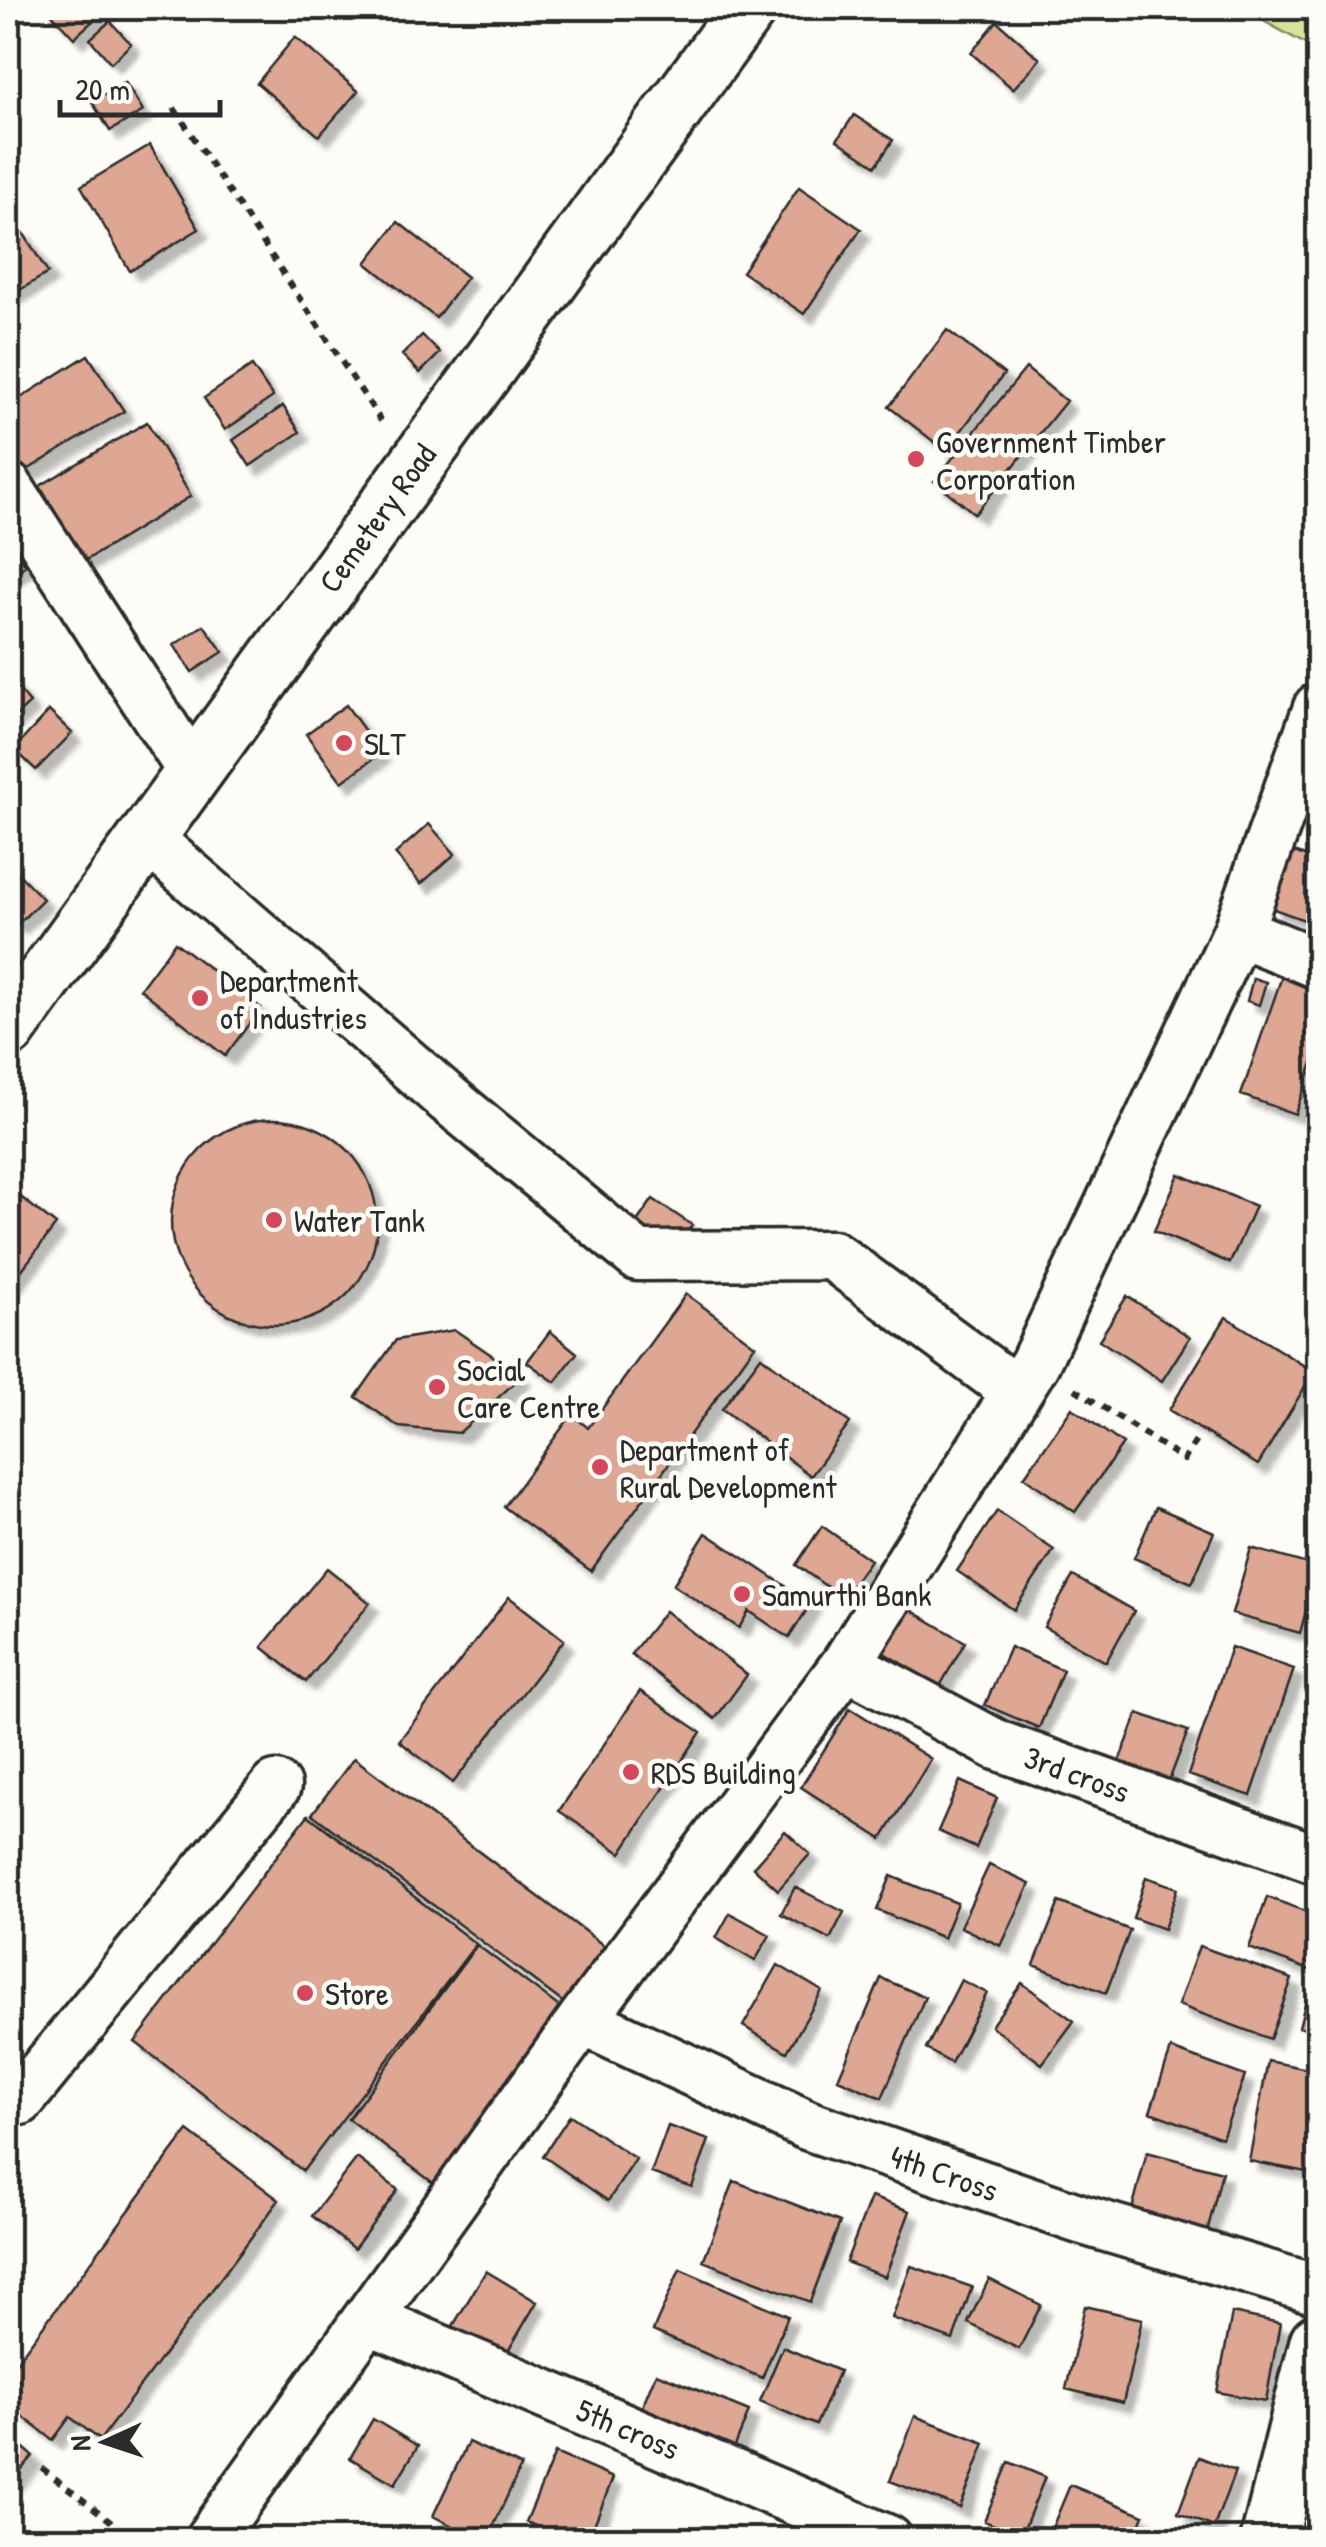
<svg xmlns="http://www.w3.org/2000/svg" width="1326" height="2547" viewBox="0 0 1326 2547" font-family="'Patrick Hand',sans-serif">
<defs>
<pattern id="cemetery-stones" width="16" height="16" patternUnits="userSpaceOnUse" patternTransform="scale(2.5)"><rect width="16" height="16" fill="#d6e498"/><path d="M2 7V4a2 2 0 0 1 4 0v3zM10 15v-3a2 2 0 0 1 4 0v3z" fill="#b8c483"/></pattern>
<filter id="shadow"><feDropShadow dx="9" dy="9" stdDeviation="2.5" flood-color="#0004"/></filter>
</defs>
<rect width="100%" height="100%" fill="#fdfcf7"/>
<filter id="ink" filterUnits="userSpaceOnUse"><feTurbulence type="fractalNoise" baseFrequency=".01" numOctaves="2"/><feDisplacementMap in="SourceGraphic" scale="20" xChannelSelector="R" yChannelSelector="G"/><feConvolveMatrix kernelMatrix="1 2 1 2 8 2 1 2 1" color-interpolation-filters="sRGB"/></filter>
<g filter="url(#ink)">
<!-- cemetery -->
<path fill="url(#cemetery-stones)" stroke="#808862" stroke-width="2.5" d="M1240,8H1318V51Z"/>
<!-- building -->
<path fill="#dda793" stroke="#2b2b2b" stroke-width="2.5" filter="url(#shadow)" d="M46,8H107L74,38Z
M110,21L131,44L111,63L90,39Z
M997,21L1040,59L1013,89L971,53Z
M295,37L358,91L319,136L257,83Z
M125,82L143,111L110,131L92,102Z
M854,115L893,140L876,166L837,140Z
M150,145L199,229L130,271L81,186Z
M799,187L861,229L804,314L742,272Z
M398,222L467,277L436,318L366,263Z
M21,229L48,273L8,297V238Z
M947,330L1004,374L946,451L889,407Z
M422,335L440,353L420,373L402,355Z
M88,355L124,411L24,472L8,441V406Z
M252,366L273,397L225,430L204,398Z
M1026,368L1066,401L975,514L934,481Z
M283,406L300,432L250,466L233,440Z
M147,422L191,496L83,562L40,486Z
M8,539L26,565L8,578Z
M204,625L223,652L192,672L174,645Z
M8,677L30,703L8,723Z
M346,705L381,753L342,782L306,734Z
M49,711L72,733L36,770L14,749Z
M429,824L455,854L421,884L395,854Z
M1292,851L1318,861V925L1271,908Z
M15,870L43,899L17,925L8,916V878Z
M175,942L261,1008L225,1056L140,989Z
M1282,976L1318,989V1049L1295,1114L1241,1095Z
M1253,978L1266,982L1259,1005L1247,1001Z
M1318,1092V1124L1309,1121Z
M171 1222a103 103 0 1 1 206 0a103 103 0 1 1-206 0Z
M1179,1174L1255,1206L1230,1263L1154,1231Z
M8,1187L56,1225L8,1288Z
M653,1199L692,1225L675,1250L636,1223Z
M686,1294L755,1345L591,1571L504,1507L572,1414L588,1428Z
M1127,1296L1190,1337L1162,1381L1099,1340Z
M1226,1317L1314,1372L1258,1465L1169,1410Z
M455,1330L522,1376L459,1433L399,1427L356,1397L396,1340Z
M550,1331L577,1353L555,1382L527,1362Z
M761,1356L850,1423L811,1476L722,1409Z
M1072,1408L1123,1444L1075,1512L1024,1477Z
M1156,1507L1214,1532L1192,1583L1134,1558Z
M997,1511L1054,1550L1014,1610L957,1571Z
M822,1526L870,1560L843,1598L796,1565Z
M706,1533L811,1603L789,1638L749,1611L739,1628L673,1585Z
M1251,1548L1318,1567L1300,1633L1232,1614Z
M327,1568L370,1603L306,1682L262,1647Z
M1073,1576L1134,1611L1106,1662L1044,1627Z
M509,1597L564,1640L453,1783L399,1741Z
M909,1609L965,1642L940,1686L884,1653Z
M665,1611L747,1675L715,1719L631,1654Z
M1010,1647L1063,1670L1039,1728L985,1705Z
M1231,1647L1294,1669L1251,1796L1188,1775Z
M640,1691L701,1732L621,1853L559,1811Z
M850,1708L931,1759L882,1839L801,1787Z
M1138,1713L1188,1731L1169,1781L1119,1762Z
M354,1758L619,1957L577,2013L312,1814Z
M960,1781L997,1798L976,1848L938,1831Z
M308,1815L476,1944L303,2171L135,2042Z
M785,1831L810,1854L778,1890L753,1867Z
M989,1865L1030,1884L1001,1946L960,1927Z
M891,1876L957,1903L943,1938L877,1910Z
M1146,1877L1178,1888L1164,1929L1133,1918Z
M795,1887L844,1912L830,1939L781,1914Z
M1267,1897L1318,1916V1973L1249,1948Z
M1059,1902L1130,1930L1106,1993L1034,1965Z
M730,1913L770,1935L755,1961L716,1938Z
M477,1945L574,2018L444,2191L348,2119Z
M1199,1946L1292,1979L1270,2039L1178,2005Z
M778,1965L822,1991L787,2052L743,2026Z
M881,1978L925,1997L882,2098L838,2079Z
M961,1980L987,1993L951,2063L926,2049Z
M1022,1983L1074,2021L1042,2064L991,2026Z
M1307,1996L1318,1999V2032L1299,2027Z
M1171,2049L1245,2076L1222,2138L1150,2112Z
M1268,2061L1318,2071L1317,2174L1249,2161Z
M570,2115L636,2159L608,2201L543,2156Z
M668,2126L709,2140L692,2187L651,2173Z
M188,2131L279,2200L100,2440L70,2417L53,2440L8,2405V2396L20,2380L9,2372Z
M1147,2152L1222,2172L1205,2241L1129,2221Z
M357,2158L398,2190L354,2249L312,2216Z
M734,2181L840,2222L810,2302L703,2261Z
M871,2197L910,2211L885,2277L846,2262Z
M911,2266L972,2287L953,2340L892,2318Z
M680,2269L788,2316L762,2378L653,2331Z
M486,2271L537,2302L497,2370L445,2339Z
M989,2279L1041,2305L1019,2349L968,2323Z
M1085,2306L1142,2319L1123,2403L1066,2389Z
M1232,2313L1280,2323L1266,2401L1217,2392Z
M783,2347L839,2371L816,2425L760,2401Z
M656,2373L749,2411L726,2469L632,2431Z
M915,2416L985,2443L960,2508L890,2481Z
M373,2419L418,2446L395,2484L350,2458Z
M8,2434L33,2456L9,2484L8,2483Z
M468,2442L521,2466L487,2540H480L433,2516Z
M555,2453L613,2478L588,2540H568L526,2522Z
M1199,2457L1235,2471L1214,2527L1178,2513Z
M1009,2462L1045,2477L1021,2536L984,2521Z
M1070,2485L1144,2515L1134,2540H1047Z"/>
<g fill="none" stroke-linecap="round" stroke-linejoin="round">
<!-- minor casing -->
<g stroke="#2b2b2b" stroke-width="55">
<path id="minor" d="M8,487L194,774
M148,839L448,1099L638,1256L832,1255L1017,1392
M1238,931L1318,964
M846,1664L997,1745L1318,1860
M582,2020L807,2125L1080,2219L1318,2290
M8,2102L20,2100L276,1786
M368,2319L888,2540
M209,2540L582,2020L846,1664L1035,1363L1238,931L1318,708"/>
</g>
<!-- secondary casing -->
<g stroke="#2b2b2b" stroke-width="62">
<path id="secondary" d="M8,1029L748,8
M1269,2540L1318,2342"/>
</g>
<!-- path -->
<path stroke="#2b2b2b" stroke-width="6" stroke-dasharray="8 8" stroke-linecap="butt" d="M174,108L381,421
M1075,1389L1184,1460L1197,1439
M42,2468L135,2540"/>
<!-- minor -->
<use href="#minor" stroke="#fdfcf7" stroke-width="48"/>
<!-- secondary -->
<use href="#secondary" stroke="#fdfcf7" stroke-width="55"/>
</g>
</g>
<!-- markers -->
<g fill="#d1495b" stroke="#fdfcf7" stroke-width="4">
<circle cx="916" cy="459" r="10"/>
<circle cx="344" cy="743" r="10"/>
<circle cx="200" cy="998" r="10"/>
<circle cx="274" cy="1220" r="10"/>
<circle cx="437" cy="1387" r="10"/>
<circle cx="600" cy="1467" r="10"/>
<circle cx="742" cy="1594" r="10"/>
<circle cx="631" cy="1772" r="10"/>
<circle cx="305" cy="1993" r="10"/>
</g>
<g text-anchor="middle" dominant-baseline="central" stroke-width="9" stroke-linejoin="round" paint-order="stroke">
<!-- poi labels -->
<g font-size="32" fill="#2b2b2b" stroke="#fdfcf7" text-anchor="start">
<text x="936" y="441">Government Timber<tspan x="936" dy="37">Corporation</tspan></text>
<text x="364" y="743">SLT</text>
<text x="220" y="980">Department<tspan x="220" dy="37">of Industries</tspan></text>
<text x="294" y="1220">Water Tank</text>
<text x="457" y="1369">Social<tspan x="457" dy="37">Care Centre</tspan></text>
<text x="620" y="1449">Department of<tspan x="620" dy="37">Rural Development</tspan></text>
<text x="762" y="1594">Samurthi Bank</text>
<text x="651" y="1772">RDS Building</text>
<text x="325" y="1993">Store</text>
</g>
<!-- street labels -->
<g font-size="32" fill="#2b2b2b" stroke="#fdfcf7">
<text transform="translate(377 518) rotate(-54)">Cemetery Road</text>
<text transform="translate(1077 1774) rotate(20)">3rd cross</text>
<text transform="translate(944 2173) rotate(19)">4th Cross</text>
<text transform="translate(628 2429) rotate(23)">5th cross</text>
</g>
</g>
<!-- margin -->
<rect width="1326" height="2547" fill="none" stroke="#fdfcf7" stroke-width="40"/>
<rect x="20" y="20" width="1286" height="2507" fill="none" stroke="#2b2b2b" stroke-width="4" filter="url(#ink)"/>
<!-- north arrow -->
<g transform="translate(105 2442) rotate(267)" stroke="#fdfcf7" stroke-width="8" paint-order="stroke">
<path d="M0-8L18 38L0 25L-18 38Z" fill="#2b2b2b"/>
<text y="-15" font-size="28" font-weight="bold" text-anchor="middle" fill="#2b2b2b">N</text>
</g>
<!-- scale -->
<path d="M60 100v15h160v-15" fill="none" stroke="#2b2b2b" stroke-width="5"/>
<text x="75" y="100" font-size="30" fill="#2b2b2b" stroke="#fdfcf7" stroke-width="8" paint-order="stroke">20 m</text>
</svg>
